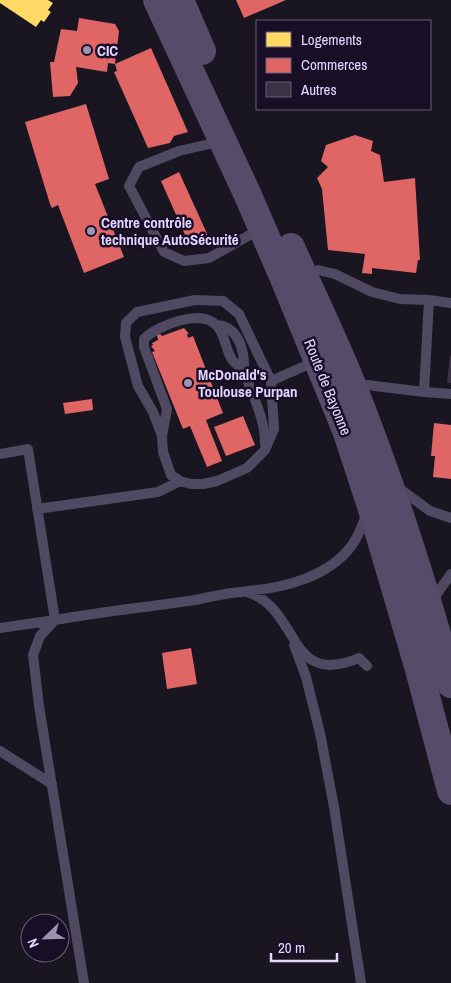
<svg xmlns="http://www.w3.org/2000/svg" width="451" height="983" viewBox="0 0 451 983" font-family="'Archivo Narrow',sans-serif">
<rect width="100%" height="100%" fill="#191521"/>
<!-- homes -->
<path fill="#ffd966" d="M0,0H48L53,3L48,10L51,12L44,22L41,20L36,27L0,3Z"/>
<!-- shops -->
<path fill="#e06666" d="M236,0H286L244,18Z
M79,18L115,24L119,31L115,64L108,63L107,72L76,67L78,83L70,96L53,97L50,62H54L61,29L77,31Z
M151,48L188,132L174,136L170,143L148,148L114,72L117,71L115,64Z
M86,104L109,179L95,184L124,257L84,273L58,205L52,208L50,204L25,122Z
M355,135L373,141L371,151L380,155L384,182L415,178L420,260H418L416,273L372,268V274L362,273L365,254L328,250L322,189L317,178L328,167L321,161L326,145Z
M179,172L209,238L190,246L161,181Z
M184,328L189,334H187L188,338L193,336L223,413L206,420L222,461L207,467L190,426L183,429L152,352L155,351L151,346L153,345L152,343L158,340L157,335L160,334L162,336Z
M92,399L93,410L65,414L63,403Z
M243,416L255,445L226,456L214,427Z
M434,423L451,425V479L433,477L435,456H431Z
M191,648L197,684L167,689L162,653Z"/>
<!-- building -->
<path fill="#393343" d="M450,356H451V383H447Z"/>
<g fill="none" stroke-linecap="round" stroke-linejoin="round">
<!-- lane -->
<path stroke="#4f4962" stroke-width="10" d="M221,139L214,143L179,151L139,167L129,186L164,252L184,261L209,258L262,228
M304,276L318,270L335,274L372,292L400,299L429,300
M195,300L223,301L239,314L271,381L274,429L265,450L247,468L217,481L203,484H191L180,481L171,475L163,452L162,436L153,412L138,386L125,337L126,323L137,312Z
M217,325C240,327 245,353 244,372
M271,381L316,361
M355,390L367,385L424,392L429,300L451,303
M424,392L451,394
M162,436L167,409L144,347V339C158,325 202,308 217,326C226,335 225,351 233,361C236,364 241,367 243,372C247,376 248,384 251,389C258,408 265,424 265,444
M0,454L28,449L55,620L0,628
M396,486L430,511L451,518
M37,509L158,492L180,481
M247,591C284,588 329,577 352,545C359,536 363,523 367,513
M431,602L451,574
M294,645L306,677L320,733L334,807L361,983
M0,751L52,784
M84,983L39,706L33,655L40,636L55,620C101,612 148,607 195,600C205,598 239,590 247,592C301,608 286,689 359,658L367,666"/>
<!-- secondary -->
<path stroke="#544c68" stroke-width="28" d="M157,0L246,191L285,281L346,430L371,506L418,666L451,791
M180,0L202,51
M291,247C312,295 336,343 355,392C393,488 424,585 451,684"/>
</g>
<!-- markers -->
<g fill="#9c92b1" stroke="#180f27" stroke-width="2">
<circle cx="87" cy="50" r="5"/>
<circle cx="91" cy="231" r="5"/>
<circle cx="188" cy="383" r="5"/>
</g>
<g text-anchor="middle" dominant-baseline="central" stroke-width="5" stroke-linejoin="round" paint-order="stroke">
<!-- poi labels -->
<g font-size="15" font-weight="bold" fill="#e3d5ff" stroke="#180f27" text-anchor="start">
<text x="97" y="50">CIC</text>
<text x="101" y="222">Centre contrôle<tspan x="101" dy="17">technique AutoSécurité</tspan></text>
<text x="198" y="374">McDonald's<tspan x="198" dy="17">Toulouse Purpan</tspan></text>
</g>
<!-- street labels -->
<g font-size="15" fill="#e3d5ff" stroke="#180f27">
<text transform="translate(328 387) rotate(68)">Route de Bayonne</text>
</g>
</g>
<!-- legend -->
<rect x="256" y="20" width="175" height="90" fill="#180f27" stroke="#695e7d"/>
<rect x="266" y="32" width="25" height="15" fill="#ffd966" stroke="#695e7d"/>
<text x="301" y="45" font-size="15" fill="#e3d5ff">Logements</text>
<rect x="266" y="58" width="25" height="15" fill="#e06666" stroke="#695e7d"/>
<text x="301" y="70" font-size="15" fill="#e3d5ff">Commerces</text>
<rect x="266" y="82" width="25" height="15" fill="#393343" stroke="#695e7d"/>
<text x="301" y="95" font-size="15" fill="#e3d5ff">Autres</text>
<!-- north arrow -->
<g transform="translate(45 938) rotate(247)"><circle r="24" fill="#180f27" stroke="#695e7d"/>
<path d="M0-4L9 19L0 12L-9 19Z" fill="#9c92b1"/>
<text y="-8" font-size="14" font-weight="bold" text-anchor="middle" fill="#e3d5ff">N</text>
</g>
<!-- scale -->
<path d="M271 953v8h66v-8" fill="none" stroke="#e3d5ff" stroke-width="2.5"/>
<text x="278" y="953" font-size="15" fill="#e3d5ff" stroke="#180f27" stroke-width="4" paint-order="stroke">20 m</text>
</svg>
